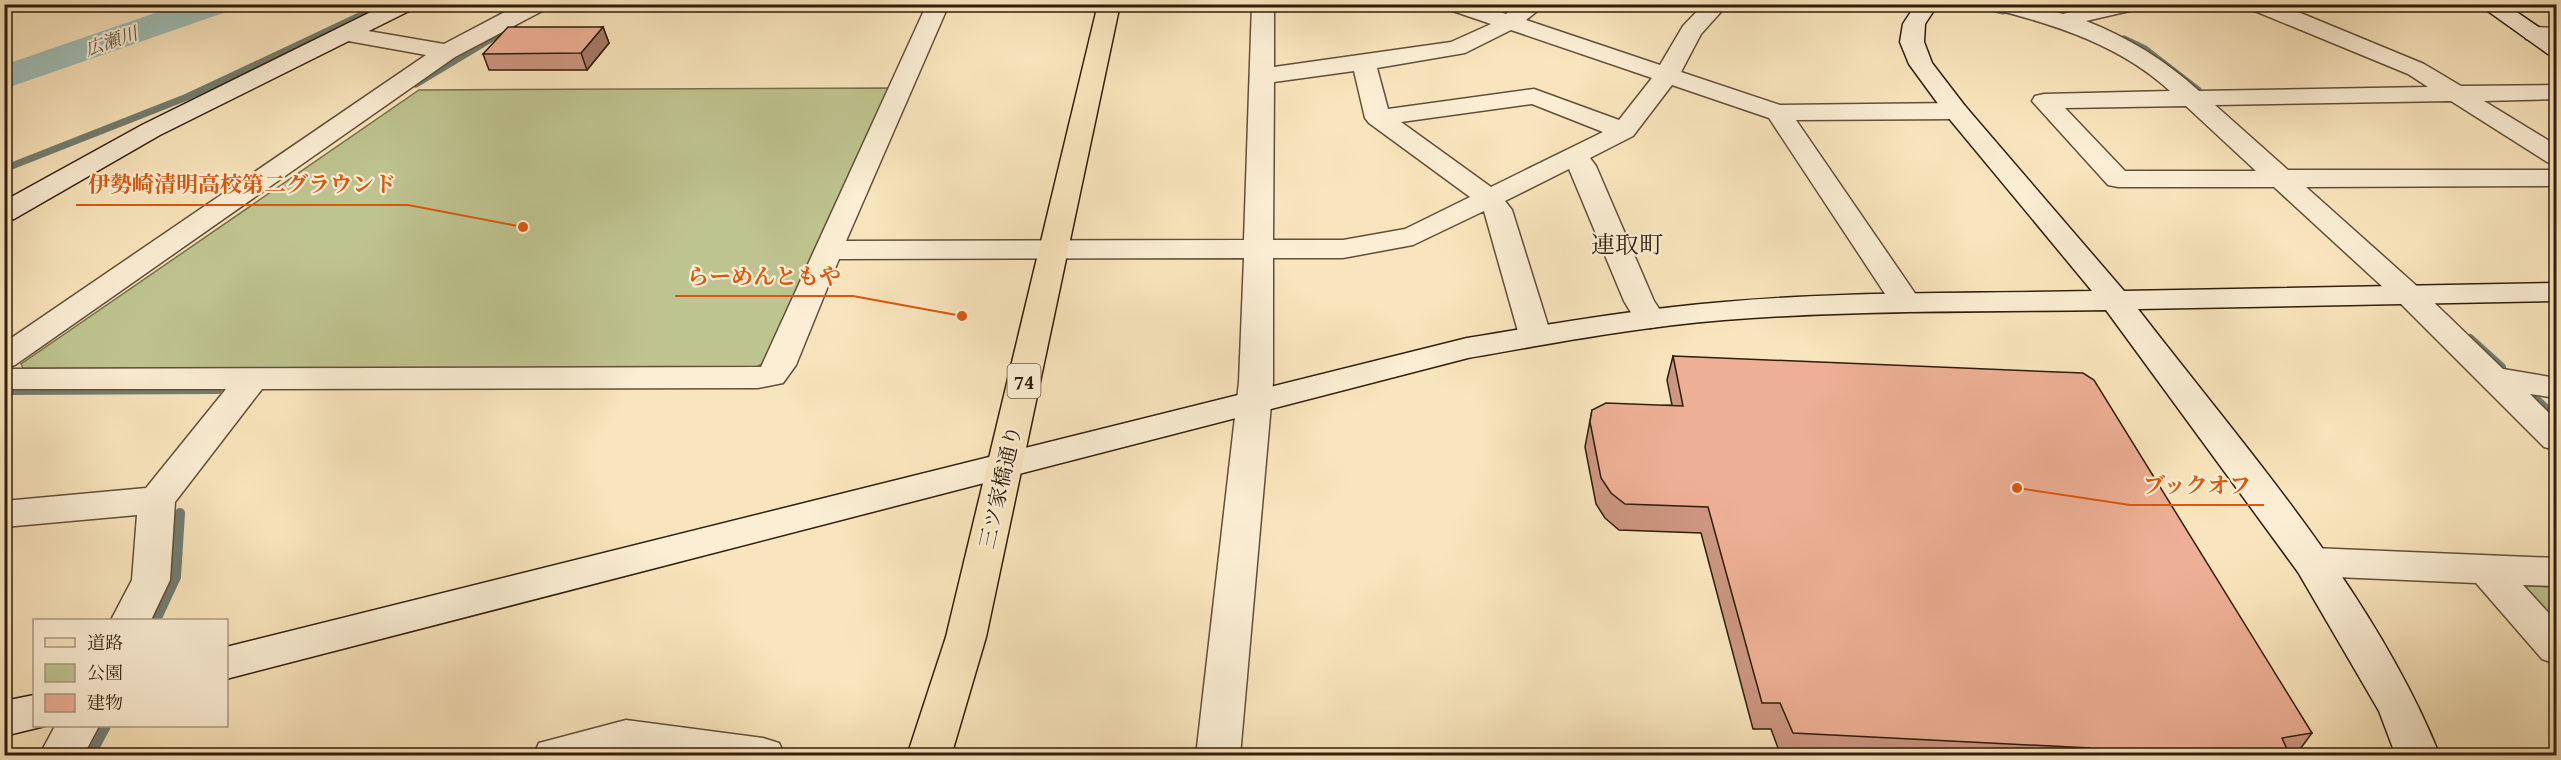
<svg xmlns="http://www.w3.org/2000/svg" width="2561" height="760" viewBox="0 0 2561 760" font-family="'Gentium Book Plus','Noto Serif JP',serif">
<rect width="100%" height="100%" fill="#f9e5bd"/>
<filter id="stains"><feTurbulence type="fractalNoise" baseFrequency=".00333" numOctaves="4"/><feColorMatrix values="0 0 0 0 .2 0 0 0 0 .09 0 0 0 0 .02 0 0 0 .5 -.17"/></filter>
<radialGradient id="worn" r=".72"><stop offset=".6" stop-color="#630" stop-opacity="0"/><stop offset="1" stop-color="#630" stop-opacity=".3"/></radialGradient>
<!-- green -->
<path fill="#bec490" stroke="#77704e" stroke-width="1.5" d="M890,88L764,363L752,369L23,368L21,364L419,90Z
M2528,586L2556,587V630L2522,592Z"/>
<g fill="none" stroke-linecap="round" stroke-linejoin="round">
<!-- stream-far2 -->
<path stroke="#727e72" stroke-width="7" d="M1974,4L2003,11
M2124,39L2145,49L2198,90
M416,84L514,25
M4,169L187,97L385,4"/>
<!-- stream-far1 -->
<path stroke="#727e72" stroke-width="8" d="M2470,338L2502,367
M10,391L218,390
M2534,397L2556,417"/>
<!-- stream -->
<path stroke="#727e72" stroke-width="10" d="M156,620L176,577L180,513
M90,756L106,726"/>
<!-- river -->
<path fill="#9ebeb6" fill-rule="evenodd" d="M181,4H234L229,11L4,89V65Z"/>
<!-- street casing -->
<g stroke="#624f38" stroke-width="3">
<path id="street" d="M520,4H549L546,9L455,57L15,365L4,368V343L426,55L337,39L334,34L337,29L345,27L444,44Z
M927,4H949L846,241L1244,240L1252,4H1274V67L1451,42L1491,24L1447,9L1444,4H1478L1506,14L1519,4H1546L1526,20L1660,65L1683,26L1704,4H1728L1701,34L1681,72L1780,105L1956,103L1965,106L1969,111L1965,116L1956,119L1796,120L1921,302L1917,309L1906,311L1895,309L1769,118L1672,85L1633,136L1590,158L1596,166L1654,301L1666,319L1661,326L1650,328L1639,326L1624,301L1569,169L1505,201L1512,210L1551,335L1546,342L1535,345L1524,342L1519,335L1484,211L1413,245L1343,258H1273V382L1240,756H1196L1239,382L1244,258L839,259L796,365L783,383L758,388L262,389L175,502L170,580L151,620H111L132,580L137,515L4,527V501L146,488L226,389H4V369L761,367ZM1511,30L1652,78L1619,120L1534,89L1388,109L1377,68L1465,53ZM1354,71L1365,118L1369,123L1470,197L1405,229L1343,240H1273L1274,82ZM1532,104L1603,132L1491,187L1401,122Z
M1990,4H2031L2063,14L2100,4H2141L2138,9L2086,21C2129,38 2165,60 2199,91L2428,87L2408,74L2250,9L2247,4H2279L2424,64L2461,86L2556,85V99L2484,101L2556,145V164L2547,162L2451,101L2215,105L2288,170H2556V186L2306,187L2419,288L2503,369L2556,378V398L2530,394L2556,420V450L2544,447L2397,300L2274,187H2118L2108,185L2032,101L2035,96L2044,94L2170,91C2121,46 2057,25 1993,9ZM2186,106L2256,171H2125L2065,108Z
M2534,27L2556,28V42L2526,39L2523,34L2526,29Z
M2312,548L2556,558V586L2523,585L2556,621V664L2542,659L2476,583L2312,576L2298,572L2293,562L2298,552Z
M626,720L763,738L779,743L785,756H533L539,743Z
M55,726H99L83,756H39Z"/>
</g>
<!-- secondary casing -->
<g stroke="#301d0b" stroke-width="3">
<path id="secondary" d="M387,4H416L413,9L160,135L14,219L4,221V201L142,125Z
M1916,4H1938L1925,24L1924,42L1932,63L1965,106L2124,291L2556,283V301L2138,309C2245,448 2374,592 2440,756H2396L2379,711L2298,572L2106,310C1979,312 1851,310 1724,320C1638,327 1553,343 1468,358L226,679V647L1467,338C1552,324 1637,309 1724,302C1846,291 1969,294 2092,291L1947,116L1909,64L1900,42L1903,24Z
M2478,4H2505L2556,39V56L2548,54Z
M34,695V726H45L4,736V701Z"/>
</g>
<!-- primary casing -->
<g stroke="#301d0b" stroke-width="3">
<path id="primary" d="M1098,4H1120L986,637L951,756H907L946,637Z"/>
</g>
<!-- street -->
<use href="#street" fill="#fbeed4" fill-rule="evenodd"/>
<!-- secondary -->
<use href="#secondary" fill="#fbeed4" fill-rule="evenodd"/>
<!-- primary -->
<use href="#primary" fill="#f9e5bd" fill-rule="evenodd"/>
</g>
<!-- wall -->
<path fill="#cc9680" stroke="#301d0b" stroke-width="1.5" d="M603,27L609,43L587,70H489L483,54Z
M1673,356L2312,733L2295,756H1781L1771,729H1753L1701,533L1619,530L1605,518L1596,504L1585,447L1592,410L1672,405L1667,380Z"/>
<!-- shaded-wall -->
<path fill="#a67a68" stroke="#301d0b" stroke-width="1.5" d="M603,27L609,43L587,70L581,53Z"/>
<!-- building -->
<path fill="#edaf95" stroke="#301d0b" stroke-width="1.5" d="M508,27H603L581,53L483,54Z
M1673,356L2083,373L2094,380L2312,733L2282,738L2290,756H2094L2090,748L1793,733L1780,703H1762L1708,507L1625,504L1611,493L1601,478L1590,422L1592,410L1606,403L1683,406Z"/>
<g text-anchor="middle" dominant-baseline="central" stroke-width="4.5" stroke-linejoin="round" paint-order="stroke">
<!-- far-water labels -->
<g font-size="18" font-style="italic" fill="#565547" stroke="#fbeed4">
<text transform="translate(111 41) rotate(-19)">広瀬川</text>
</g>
<!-- shield labels -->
<rect fill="#fbeed4" stroke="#6d5c47" stroke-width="1.5" x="1007.5" y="364" width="33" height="34" rx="4.5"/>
<g font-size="20" font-weight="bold" fill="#301d0b">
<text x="1024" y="381">74</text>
</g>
<!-- street labels -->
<g font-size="21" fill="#301d0b" stroke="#fbeed4">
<text transform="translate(1000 487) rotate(-77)">三ツ家橋通り</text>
</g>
<!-- quarter labels -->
<g font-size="24" fill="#301d0b" stroke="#fbeed4">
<text x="1627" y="244">連取町</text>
</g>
</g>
<!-- callouts -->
<path fill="none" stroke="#df560c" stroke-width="2" d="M523 227L408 205H76M962 316L853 296H675M2017 488L2130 505H2264"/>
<g fill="#df560c" stroke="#fbeed4" stroke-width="2">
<circle cx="523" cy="227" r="6"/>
<circle cx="962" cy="316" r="6"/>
<circle cx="2017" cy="488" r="6"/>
</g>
<g font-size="22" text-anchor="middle" font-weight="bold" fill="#df560c" stroke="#fbeed4" stroke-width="4.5" stroke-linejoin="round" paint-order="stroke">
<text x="242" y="192">伊勢崎清明高校第二グラウンド</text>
<text x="764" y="284">らーめんともや</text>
<text x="2197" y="493">ブックオフ</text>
</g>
<!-- margin -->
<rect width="2561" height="760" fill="none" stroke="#f9e5bd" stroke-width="24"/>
<rect x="6" y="6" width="2549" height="748" fill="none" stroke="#301d0b" stroke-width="3"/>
<rect x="12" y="12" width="2537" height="736" fill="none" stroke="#301d0b" stroke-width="1.5"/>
<!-- legend -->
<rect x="33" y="619" width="195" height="108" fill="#fbeed4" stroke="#aa9a84" stroke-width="1.5"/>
<rect x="45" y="638" width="30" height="9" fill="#f9e5bd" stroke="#aa9a84" stroke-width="1.5"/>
<text x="87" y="649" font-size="18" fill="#301d0b">道路</text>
<rect x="45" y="664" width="30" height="18" fill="#bec490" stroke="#aa9a84" stroke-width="1.5"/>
<text x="87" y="679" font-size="18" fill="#301d0b">公園</text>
<rect x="45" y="694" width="30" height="18" fill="#edaf95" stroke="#aa9a84" stroke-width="1.5"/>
<text x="87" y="709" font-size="18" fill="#301d0b">建物</text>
<rect width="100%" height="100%" filter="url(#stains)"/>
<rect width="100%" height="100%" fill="url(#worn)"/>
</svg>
